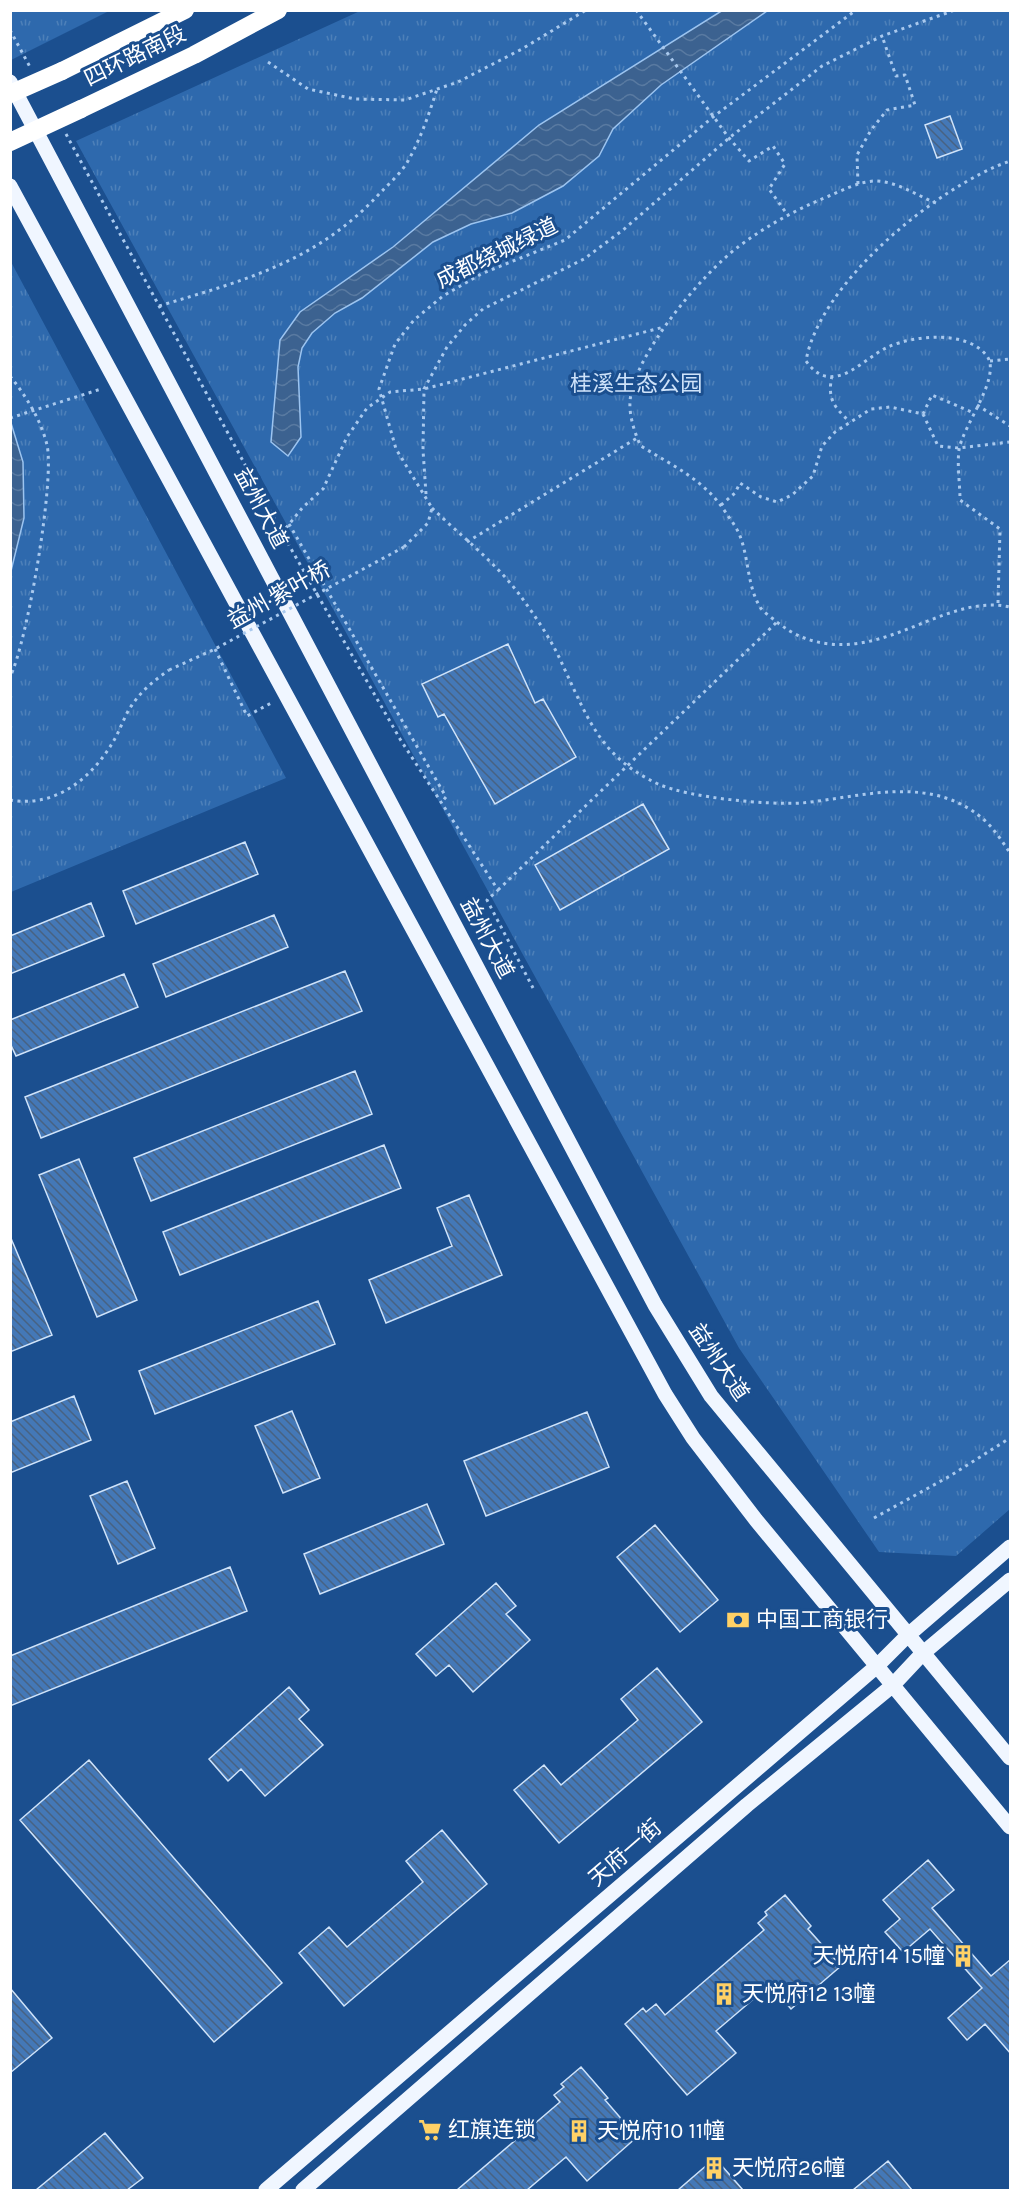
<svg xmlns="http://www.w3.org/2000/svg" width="1021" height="2201" viewBox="0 0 1021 2201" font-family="Karla,'Noto Sans SC',sans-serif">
<defs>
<pattern id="grass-tufts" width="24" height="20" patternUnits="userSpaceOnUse" patternTransform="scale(1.5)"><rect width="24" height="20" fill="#2e69ad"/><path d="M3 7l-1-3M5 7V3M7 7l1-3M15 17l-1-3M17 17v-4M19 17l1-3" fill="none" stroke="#4d80b9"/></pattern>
<pattern id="water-waves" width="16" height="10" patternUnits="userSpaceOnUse" patternTransform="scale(1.5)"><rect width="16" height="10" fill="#3c6290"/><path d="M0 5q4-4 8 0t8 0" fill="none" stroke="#597aa1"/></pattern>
<pattern id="building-back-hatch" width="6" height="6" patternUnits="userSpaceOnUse" patternTransform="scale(1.5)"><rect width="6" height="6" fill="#4478b7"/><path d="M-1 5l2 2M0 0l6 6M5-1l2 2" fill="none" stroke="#486282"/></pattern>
</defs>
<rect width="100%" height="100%" fill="#1b4f8f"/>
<!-- grass -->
<path fill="url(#grass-tufts)" d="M11,10H109V11L11,60Z
M360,11H1010V1509L956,1556L879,1552L739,1348L76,141Z
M10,260L286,778L11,892H10Z"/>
<!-- water -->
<path fill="url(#water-waves)" stroke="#9cc4f0" stroke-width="1.5" d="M723,10L767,11L661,85L613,129L599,156L563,186L512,213L471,224L433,242L362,298L335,313L312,333L302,348L298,367L301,437L288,456L271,442L280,340L300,312L393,247L539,125Z
M11,423L23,462L24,518L11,571Z"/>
<!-- building -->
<path fill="url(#building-back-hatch)" stroke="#cfe3fa" stroke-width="1.5" d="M950,116L962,149L937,158L925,125Z
M508,644L535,703L543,699L576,757L495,804L444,714L438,717L422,684Z
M643,804L669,849L560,910L535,865Z
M245,842L258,874L136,924L123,891Z
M91,903L104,936L10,974V936Z
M274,915L288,947L166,997L153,964Z
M345,971L362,1011L41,1138L25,1097Z
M124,974L138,1007L16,1056L10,1043V1020Z
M355,1071L372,1114L151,1201L134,1158Z
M384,1145L401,1188L180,1275L163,1232Z
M79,1159L137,1300L97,1317L39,1175Z
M469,1195L502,1275L386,1323L369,1280L452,1246L437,1208Z
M10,1236L52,1335L10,1352Z
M318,1301L335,1344L155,1414L139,1371Z
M74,1396L91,1440L10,1473V1422Z
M292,1411L320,1478L283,1493L255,1426Z
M587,1412L609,1467L486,1516L464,1461Z
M127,1481L155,1548L118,1564L90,1496Z
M427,1504L444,1544L320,1594L304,1554Z
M655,1525L718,1600L680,1632L617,1557Z
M230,1567L247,1611L10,1706V1656Z
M496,1583L516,1606L506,1614L530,1640L473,1692L449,1665L436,1676L416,1654Z
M657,1668L702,1722L559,1843L514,1790L544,1765L561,1785L638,1720L621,1699Z
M289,1687L309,1710L299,1719L323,1745L265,1796L241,1769L228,1781L209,1759Z
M89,1760L282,1983L214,2042L20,1820Z
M442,1830L487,1884L344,2006L299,1953L329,1927L347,1947L423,1882L406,1861Z
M928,1860L954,1890L932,1908L991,1976L1011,1959V2054L985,2024L967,2040L948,2018L982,1988L930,1929L903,1952L885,1932L900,1919L883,1900Z
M785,1895L811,1926L808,1929L841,1966L791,2009L770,1985L716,2031L736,2053L687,2095L625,2024L643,2008L646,2012L656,2004L665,2015L764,1930L758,1923L767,1915L765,1912Z
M10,1988L52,2038L10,2073Z
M581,2067L608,2098L605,2100L637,2137L587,2181L566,2157L527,2190H457L560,2102L554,2095L564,2087L561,2084Z
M105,2133L143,2178L127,2190H36Z
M715,2158L743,2190H678Z
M888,2161L912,2190H853Z"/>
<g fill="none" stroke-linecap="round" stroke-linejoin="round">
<!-- path -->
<path stroke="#a9c9ee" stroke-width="3" stroke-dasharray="3 4.5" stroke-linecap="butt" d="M636,10L729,138L749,161L773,146L785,164L769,189L787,214
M10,30L30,67
M268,62L308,89L355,99L405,100L458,82L522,49L586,10
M66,134L282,533L400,739L498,890L487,900L533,988
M858,184L857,155L871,130L887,110L915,105L905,75L896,76L882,36
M936,203C916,195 898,182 876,181C860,181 843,190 829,196C795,210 766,226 738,247C702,274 632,357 630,402C629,415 635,435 641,446C673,466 705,480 726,513C731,520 737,528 740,536C749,559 747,585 760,607C763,612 771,617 777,622C793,635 810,642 830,644C895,651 951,594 1010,607
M159,306C245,280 317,262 381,192C390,183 401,173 408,161C421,138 429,114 437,89
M990,361L1010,359
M10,376C26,396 41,420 47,445C55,481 27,643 10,677
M832,376C827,399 834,407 850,422
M977,405L1010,426
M923,414L938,446L959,448L1010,442
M10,418L101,389
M426,494L423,450L424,389L447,347L465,325L483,309L584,259L623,230L729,138L822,66L882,36L955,10
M721,505L735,493L740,483L761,497L777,502L792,495L813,476L822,446L835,432L871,409L890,407L923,414L932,395L974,413
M432,508C461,536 495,562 519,594C536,617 553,642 564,668C589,721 601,757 658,784C690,798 767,805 802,803C862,797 929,774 982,818C993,827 1002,841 1010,853
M289,524L446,797L441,803
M268,541L282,533L303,507L323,489L347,437L367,408L390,392L424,389L664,327
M467,542L637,438
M404,547L428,523L432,508L396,449L379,389L395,344L414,320L443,296L481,274L565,240L713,117L856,10
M998,603L1000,529L960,500C960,484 957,466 959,450C962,427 1002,377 987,356C967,330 915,335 888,347C872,354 854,373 837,376C823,379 814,372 806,361C819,283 938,186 1010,161
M215,649L247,716L273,702
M10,800C55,808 91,779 113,742C120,731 124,716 132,705C142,690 155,680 169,670
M498,890L777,622
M874,1518L950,1476L1010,1438"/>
<!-- major -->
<path stroke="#f0f6ff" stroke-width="15" d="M10,82L655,1305L711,1396L1010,1758
M10,186L665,1394L693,1438L756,1520L1010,1827
M266,2190L877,1666L907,1636L1010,1547
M303,2190L747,1805L892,1686L922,1654L1010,1580"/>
<!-- highway -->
<path stroke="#fff" stroke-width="18" d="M62,71L185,10
M81,109L194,55L278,10"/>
<!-- path-bridge -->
<path stroke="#a9c9ee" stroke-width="3" stroke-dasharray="3 4.5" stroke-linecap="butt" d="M169,670L215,649L404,547"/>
<!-- highway-bridge -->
<path stroke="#fff" stroke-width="18" d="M10,94L62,71
M10,142L81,109"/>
</g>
<!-- icons -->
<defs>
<g id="bank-bare" transform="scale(1.8)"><path d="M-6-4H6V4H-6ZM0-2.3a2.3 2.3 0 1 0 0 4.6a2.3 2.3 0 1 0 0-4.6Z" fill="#ffd166" stroke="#1b4f8f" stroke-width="2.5" paint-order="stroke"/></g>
<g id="building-bare" transform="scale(1.8)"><path d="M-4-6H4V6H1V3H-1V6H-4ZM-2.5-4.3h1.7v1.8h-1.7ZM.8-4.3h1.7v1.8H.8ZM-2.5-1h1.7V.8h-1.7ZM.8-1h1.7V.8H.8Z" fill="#ffd166" stroke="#1b4f8f" stroke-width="2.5" paint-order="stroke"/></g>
<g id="supermarket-bare" transform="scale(1.8)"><path d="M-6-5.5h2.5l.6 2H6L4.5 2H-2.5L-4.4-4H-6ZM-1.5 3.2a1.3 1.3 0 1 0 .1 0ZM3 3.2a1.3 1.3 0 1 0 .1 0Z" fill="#ffd166" stroke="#1b4f8f" stroke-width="2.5" paint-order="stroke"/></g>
</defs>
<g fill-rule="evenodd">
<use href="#bank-bare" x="738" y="1620"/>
<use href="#building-bare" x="963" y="1956"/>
<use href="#building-bare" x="724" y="1994"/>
<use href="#supermarket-bare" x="430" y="2130"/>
<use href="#building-bare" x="579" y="2131"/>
<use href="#building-bare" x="714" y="2168"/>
</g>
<g text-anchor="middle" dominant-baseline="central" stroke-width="6" stroke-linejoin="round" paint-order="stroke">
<!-- street labels -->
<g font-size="22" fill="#fff" stroke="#1b4f8f">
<text transform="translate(135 56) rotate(-26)">四环路南段</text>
<text transform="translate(497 253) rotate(-26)">成都绕城绿道</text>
<text transform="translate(261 508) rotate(62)">益州大道</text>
<text transform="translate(279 595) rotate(-29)">益州·紫叶桥</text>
<text transform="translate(487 938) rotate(62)">益州大道</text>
<text transform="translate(719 1362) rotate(56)">益州大道</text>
<text transform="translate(625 1853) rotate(-41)">天府一街</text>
</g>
<!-- park labels -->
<g font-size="22" fill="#cfe3fa" stroke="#1b4f8f">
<text x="636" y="384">桂溪生态公园</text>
</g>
<!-- poi labels -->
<g font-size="22" fill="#fff" stroke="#1b4f8f" text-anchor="start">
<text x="756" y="1620">中国工商银行</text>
<text x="945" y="1956" text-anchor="end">天悦府14 15幢</text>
<text x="742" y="1994">天悦府12 13幢</text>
<text x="448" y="2130">红旗连锁</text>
<text x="597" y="2131">天悦府10 11幢</text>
<text x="732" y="2168">天悦府26幢</text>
</g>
</g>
<!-- border -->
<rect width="1021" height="2201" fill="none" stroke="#ffffff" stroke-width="24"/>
</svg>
